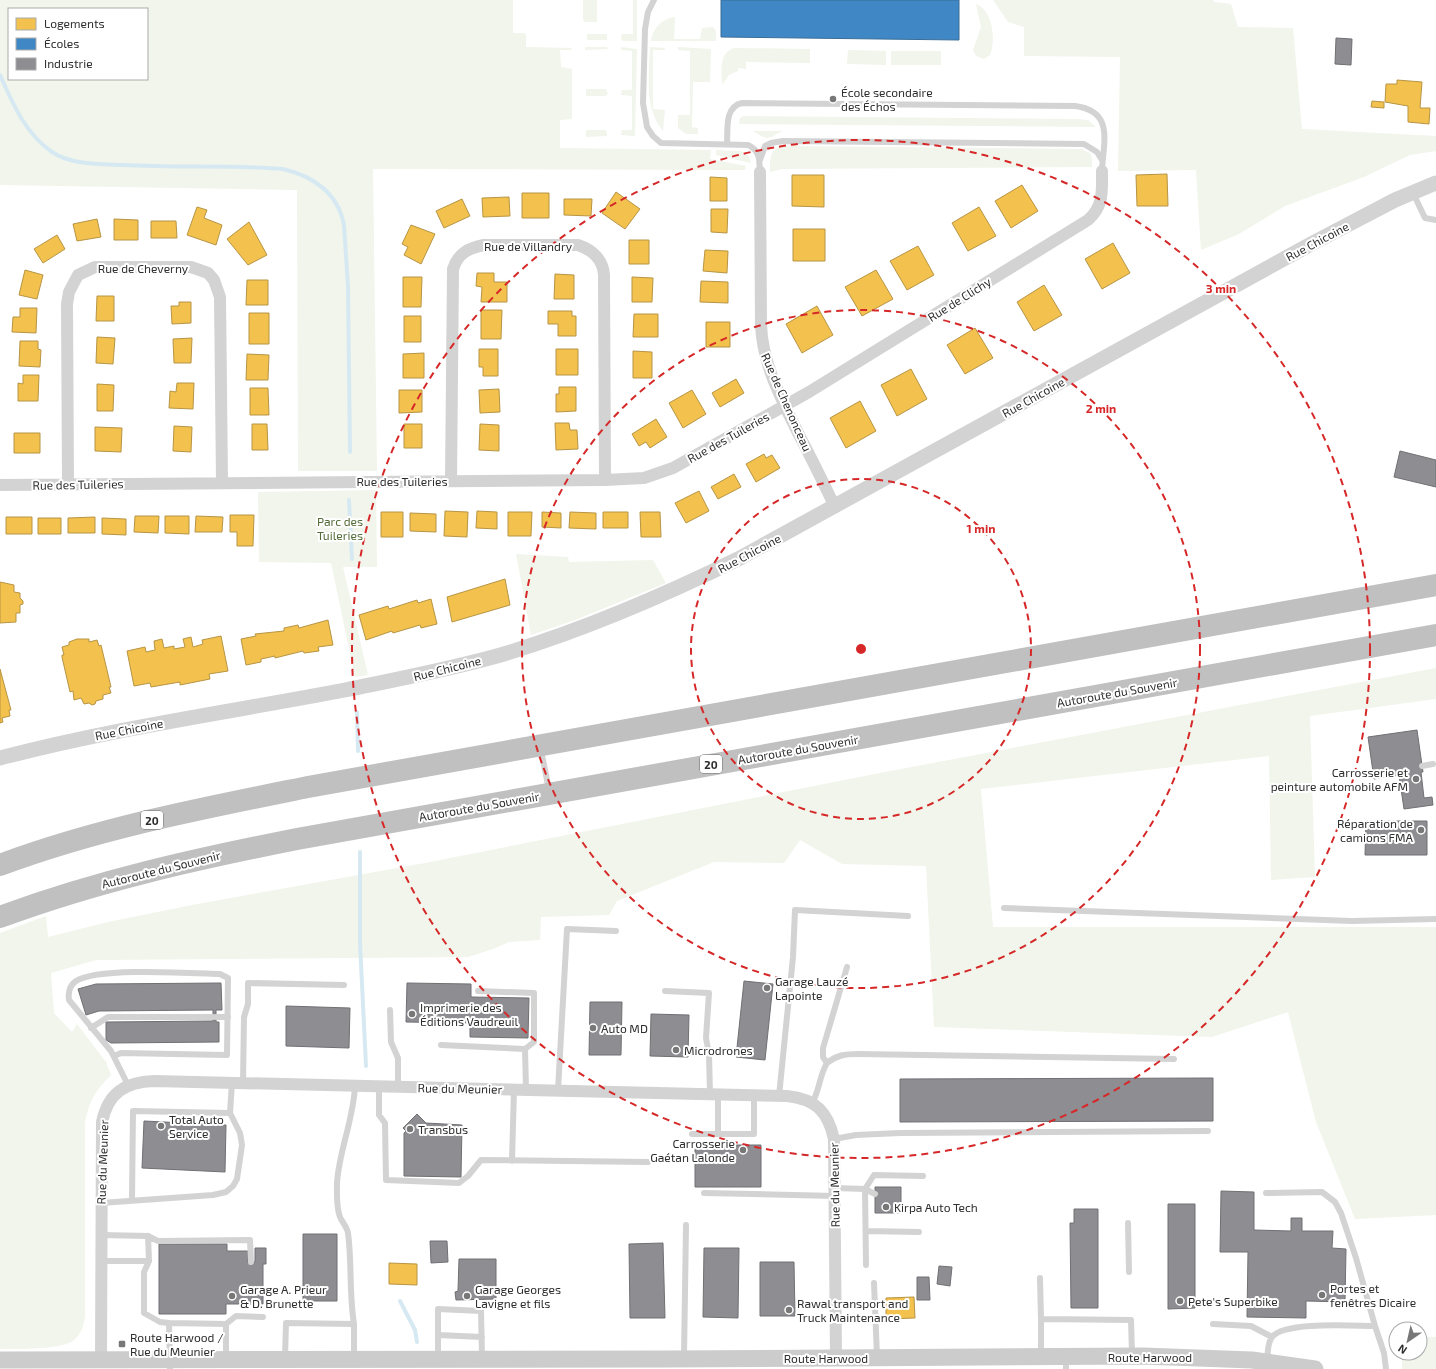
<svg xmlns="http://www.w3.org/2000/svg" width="1436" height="1369" viewBox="0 0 1436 1369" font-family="'Exo 2',sans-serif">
<rect width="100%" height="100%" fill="#fff"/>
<!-- green -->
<path fill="#f1f5eb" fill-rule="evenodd" d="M0,0H513V33H525L526,35V47L572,48L571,50H560L561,67L572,69V119L560,120V148L711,150L710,159L746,166L745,170L373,169L377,471H298L297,190L0,185ZM9,9H147V79H9Z
M583,0H597V22H585L583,20Z
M633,0H637V41H623L621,39L622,34H633Z
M993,0H1213L1214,2L1231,4L1238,27L1293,28L1302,129L1436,136V151L1410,155L1364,177L1285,206L1239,234L1201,250L1196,170L1118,171L1120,57L1024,56V27L1008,22Z
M976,4C993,10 996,41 990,55L984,59L976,56L973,50L981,27Z
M675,17L674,39H700L702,28L713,27L716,31V41H651C653,28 661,19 675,17Z
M587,34H607V40H587Z
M585,47H607L608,49L585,50Z
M621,47L637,49L635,136L621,135L622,130H632V96L621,95L622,90H632V51L621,50Z
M650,47L665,48V50H653V109L665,110L663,131C644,108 649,76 650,47Z
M678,47L711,49L710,82H693L692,127L698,128V134H686L678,128V115H690V51L678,50Z
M735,48L810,49V63L746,62V69L738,68V71L729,75L722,85C722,71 718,52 735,48Z
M848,50L886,51V65L847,64Z
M891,51H941V65H891Z
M586,89H606L608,94L605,96H586Z
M744,116L1077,119L1088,120L1096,127L739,124L740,118Z
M586,130H606L607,136L586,137Z
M753,131H783C767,138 770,142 753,131Z
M784,146L1081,149L1090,153L1092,159V167L782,169L770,172C770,160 769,148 784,146Z
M716,150L741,151L749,156L751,163L716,155Z
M376,490L377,567H343L368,675L355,677L331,563L259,562L258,492Z
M516,554L568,557L569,562L653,560L666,583L575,620L531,635Z
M1436,668V699L1310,716L1315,877L1271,880L1269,756L981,789L993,927H1436V1215L1355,1219L1316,1122L1288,1012L1212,1037L934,1027L926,866L842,864L800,840L784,863L714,862L617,901L609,915L541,917L540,940L509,942L493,949L468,957L96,960L51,973L54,1013L72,1032L77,1024L106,1062L111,1075C95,1091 89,1101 85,1123V1317C83,1326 82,1333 74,1340C62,1350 17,1349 0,1349V933L46,916L48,937L108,922L192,905L425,863L880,773Z
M1420,1337H1436V1369H1402V1353H1420Z"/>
<!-- homes -->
<path fill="#f2c14e" stroke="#b79544" d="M1397,80L1422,82L1420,108H1430L1429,124L1408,122V106L1385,102L1386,84H1397Z
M1372,101L1384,102V108L1371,107Z
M1167,174L1168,206H1137L1136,175Z
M792,175H824V207L792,206Z
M710,177L727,178V201H710Z
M1022,185L1038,211L1011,228L995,201Z
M616,192L640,209L625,229L602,213Z
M522,193H549V218H522Z
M509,197L510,216L483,217L482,198Z
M462,199L470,216L444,228L436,211Z
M564,199H592L591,216L564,215Z
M197,207L207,210L204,218L222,225L216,245L187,235Z
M979,207L996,236L968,251L952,223Z
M711,209H728L727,233L711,232Z
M97,219L101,237L77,241L73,224Z
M114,219L138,220V240H114Z
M151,221H176L177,238H151Z
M249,222L267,255L248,265L227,239Z
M411,225L435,234L421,264L404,255L408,247L402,244Z
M793,229H825V261H793Z
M57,235L65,249L43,263L34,249Z
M629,240H649V264H629Z
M1113,243L1130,273L1102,289L1085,259Z
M918,246L934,275L907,290L890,261Z
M705,250L728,251L727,273L703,271Z
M25,270L43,275L37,299L19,295Z
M876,270L893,299L862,316L845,287Z
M477,273H494V282H507V302H481L482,287L476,286Z
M555,274L574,275V299H554Z
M403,277H422L421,307H403Z
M632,277L653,278L652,302H632Z
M247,280H268V305H246Z
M701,281L728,282V303L700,302Z
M1044,285L1062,315L1034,331L1017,302Z
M97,296H114V321H96Z
M179,302H191V323L172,324L171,306H179Z
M817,306L833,335L802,353L786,324Z
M20,308H37L36,333L12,332L13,317H20Z
M481,310H502L501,339H481Z
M548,311H572V316H576V336H558V324H548Z
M249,313H269V344H249Z
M634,314H658V337H633Z
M404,316H421V342H404Z
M706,322H730V347H706Z
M975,328L993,358L965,374L947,345Z
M97,337L115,338L113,364L96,363Z
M192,338L191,363H174L173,339Z
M20,341H38V349L41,350L40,367L19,366Z
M479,349H498V376H483V367H479Z
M556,349H578V375H556Z
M633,351L652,352V378H633Z
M424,353V378H403V354Z
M247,354L269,355L268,380H246Z
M911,369L927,399L897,416L881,385Z
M23,375H39L38,401H18V383L23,384Z
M736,379L744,393L720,407L712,393Z
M177,383H194L193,409L169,408L170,391L176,392Z
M97,384L114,385L113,411H97Z
M559,387H576V411L556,412V394H559Z
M250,388H268L269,415H250Z
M499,389L500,412L480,413L479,390Z
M399,390H422V412L399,413Z
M692,390L706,414L683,428L669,403Z
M860,401L876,431L846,448L830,418Z
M656,419L667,437L650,448L646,442L639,446L632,434Z
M555,423H569L570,430H577L578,449L556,450Z
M252,424H267L268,450H252Z
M404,424H422V448H404Z
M480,424L499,425V451L479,450Z
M174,426L192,427L191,452L173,451Z
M95,427L122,428L121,452L95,451Z
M14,433H40V453H14Z
M764,454L766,458L772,455L780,468L756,482L746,464Z
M734,474L741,487L718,499L711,487Z
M699,491L709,511L686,523L675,503Z
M445,511L468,512L467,537L444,536Z
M477,511L497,512V529L476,528Z
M381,512H403V537H381Z
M508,512H532L531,536H508Z
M542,512L561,513V528L542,527Z
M570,512L596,513V529L569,528Z
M603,512H628V528H603Z
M640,512H660L661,537H641Z
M410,513L436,514V532L410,531Z
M230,515H254L253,546H237V532H230Z
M135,516H159L158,533L134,532Z
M165,516H189V534L165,533Z
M196,516L223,517L222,532H195Z
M6,517H32V534H6Z
M95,517V533H68V518Z
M38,518H61V534H38Z
M102,518L126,519V535L102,534Z
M505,579L510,605L452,622L447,597Z
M0,582L14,585V592L20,593V598L23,601V604L20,605V613H16V622L0,623Z
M431,599L437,624L421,628L420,625L393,633L392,631L366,640L359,615L388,606L389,609L417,600L418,603Z
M328,620L333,645L318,647L319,651L304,653L303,651L275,658V656L261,659V662L246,665L241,639L256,636L255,634L284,631V628L298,625L299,628Z
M221,636L228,671L209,674L210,679L180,685V682L151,687L150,683L134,686L127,651L145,647L146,652L155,650L154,641L162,639L164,648L174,646V649L185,647L183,639L191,637L193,647L203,644L202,640Z
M77,639H89V642L97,640L99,646L101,645L111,687H109L111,693L103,695V699L96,701L95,704L92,705L89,703L84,704L81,698L74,700L73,691L70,692L62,657V655H64L62,647L69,645V642Z
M0,669L11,710H9L10,716L2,718L3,722L0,723Z
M389,1263L417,1264V1285L389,1284Z
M914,1297L915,1318L886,1319V1298Z"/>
<!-- schools -->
<path fill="#3f88c5" stroke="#3a6d98" d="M721,0H959V40L721,37Z"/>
<!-- industry -->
<path fill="#8d8d92" stroke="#707074" d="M1336,38L1352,39L1351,65L1335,64Z
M1400,451L1436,460V487L1394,477Z
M1417,730L1423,772H1421L1424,798L1432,797L1433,805L1404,809L1399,775L1374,779L1368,737Z
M1366,821H1427V855H1365Z
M744,981L773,984L765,1060L736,1057Z
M221,983L222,1010H216V1022H219V1042L111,1043L106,1040V1022L213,1021V1010L99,1011L86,1015L78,989L96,984Z
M407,983L471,984V997L529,998L528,1038L470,1037V1023L406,1022Z
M590,1002H622L621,1055H589Z
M286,1006L350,1008L349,1048L286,1046Z
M651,1014L689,1015L688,1057L650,1056Z
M1213,1078V1121L900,1122V1079Z
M417,1114L426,1123L462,1125L461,1177L404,1176V1133L406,1131L403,1128Z
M144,1121L226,1125L225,1172L142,1168Z
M695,1145H761V1187H695Z
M875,1187H901V1213H875Z
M1221,1191L1254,1192V1230L1291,1231V1218H1302V1231H1333L1332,1248L1346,1249L1345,1302L1306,1301V1318L1247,1317L1248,1252H1220Z
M1168,1204H1195V1308L1168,1309Z
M1074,1209H1098V1308H1071L1070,1223H1074Z
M303,1234H337V1301H303Z
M430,1241H447L448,1262L431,1263Z
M663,1243L665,1318H630L629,1244Z
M159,1244H227V1251H248V1262H255V1248H266V1264H263V1304H226V1314H159Z
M704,1248H739L738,1318L703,1317Z
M459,1259H496V1299L456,1300L455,1292L458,1291Z
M760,1262H794L795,1316H760Z
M939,1266L952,1267L950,1286L937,1284Z
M917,1277H929L930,1300H917Z"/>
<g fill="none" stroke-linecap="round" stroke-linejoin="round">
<!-- stream -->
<path stroke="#d6e9f2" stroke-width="4" d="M0,75C13,104 25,133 52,152C71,165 100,164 123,165C176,168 230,165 283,169C313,176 338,193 344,225L348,286L350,452
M349,500L352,559
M357,712L358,751
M360,852V943L366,1066
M400,1301L415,1330L417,1342"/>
<!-- service -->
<path stroke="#d3d3d3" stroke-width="6" d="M654,0L648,12L645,29L643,103L647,127L653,136L661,143L748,145C761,151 759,161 760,172
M727,144C728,130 724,107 742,103L1075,106C1115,111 1103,143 1102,171
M760,160L765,146L771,143L783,141L1084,144L1097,152L1102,160
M1413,193L1425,218L1436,220
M541,750L549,790
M1422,766L1433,764
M1004,908L1352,921L1436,919
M478,991L534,993V1042L525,1049
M665,991L709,993L706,1038L709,1054L710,1094
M390,1010L391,1042L398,1058V1086
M216,1017H228
M91,1028L108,1017H213
M441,1045L525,1049L526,1089
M114,1056L121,1053L227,1055L228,978L220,974C190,973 98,967 76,981C69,986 68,993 69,1000L111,1051L128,1085
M827,1063C837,1055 845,1054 858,1054L1174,1059
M243,1083L244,1017L248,1004V983L344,985
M379,1086V1115L385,1123L386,1180L459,1183L468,1176L481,1160L648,1162
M558,1090L567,929L616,931
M718,1094V1134H754V1095
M779,1096L793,957L795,910L908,916
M812,1103C820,1090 819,1076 827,1063L823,1057V1048L847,967
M692,1134H718
M834,1139L856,1135L900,1133L1208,1131
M512,1161L514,1089
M835,1188L865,1189L866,1265
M704,1193L835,1196
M1266,1193L1322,1192L1335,1202L1341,1213L1356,1258L1375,1326
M875,1194L865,1189L874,1175L923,1176
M132,1200L133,1111L230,1113
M101,1203L213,1195L226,1192L233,1186L237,1179L242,1145L240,1133L230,1113L232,1082
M1128,1223L1129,1272
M866,1231L919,1232
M148,1236L158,1241L250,1240L251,1262
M101,1261H149L148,1236L101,1235
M149,1261L144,1272V1313L160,1322L169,1323L170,1369
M1040,1278L1041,1319
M874,1283L877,1356
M169,1323L226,1324V1358
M226,1324L236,1316L263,1317
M354,1324C349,1294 352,1262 348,1233C347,1227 342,1222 340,1217C336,1207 337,1194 337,1183C339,1150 354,1119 355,1085
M1213,1324L1251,1326L1272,1337
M438,1335V1309L481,1311L482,1358
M684,1357L686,1225
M1041,1357V1319L1131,1320L1132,1354
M285,1358L286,1323L354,1324V1358
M438,1358V1335L482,1337
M1066,1358V1369
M1267,1361C1268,1354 1267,1343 1272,1337C1285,1321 1354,1326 1375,1326L1384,1353L1386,1369"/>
<!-- minor -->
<path stroke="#d3d3d3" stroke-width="12" d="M760,172L761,324C762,363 781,398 798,433C811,457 823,482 835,507
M451,481L453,269C458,253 469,248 484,245H578C593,250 603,260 604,275L605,480
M68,484L67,304L69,292L78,275L95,267H191L208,273L214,280L220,297L222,482
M0,485L605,480L644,478L673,468L809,392L1088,220C1104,206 1102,191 1102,171
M101,1359L102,1122C108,1093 125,1082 154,1081L787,1096C816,1099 828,1112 834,1139L836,1358"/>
<!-- tertiary -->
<path stroke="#d3d3d3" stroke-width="15" d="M0,758C114,728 230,712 345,690C398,679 452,669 504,654C586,629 663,596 740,558L1311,244L1395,200L1436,183"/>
<!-- secondary -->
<path stroke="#ccc" stroke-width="17" d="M0,1360L668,1359L1143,1356L1252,1360L1315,1369"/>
<!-- motorway -->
<path stroke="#c0c0c0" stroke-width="22" d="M0,865C99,828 204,808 308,787L1436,585
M0,917C97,881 196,859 297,839L1436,635"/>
</g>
<!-- distance rings -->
<g fill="none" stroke="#d62828" stroke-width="2" stroke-dasharray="7 5">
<circle cx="861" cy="649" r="170"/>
<circle cx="861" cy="649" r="339"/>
<circle cx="861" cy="649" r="509"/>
</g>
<!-- markers -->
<g fill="#777" stroke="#fff" stroke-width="1.5">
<circle cx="833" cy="99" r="4"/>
<circle cx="1416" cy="779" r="4"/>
<circle cx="1421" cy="830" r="4"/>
<circle cx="767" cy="988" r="4"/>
<circle cx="412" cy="1014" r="4"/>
<circle cx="593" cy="1028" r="4"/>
<circle cx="676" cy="1050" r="4"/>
<circle cx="161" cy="1126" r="4"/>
<circle cx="410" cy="1129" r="4"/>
<circle cx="743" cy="1150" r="4"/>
<circle cx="886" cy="1207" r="4"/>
<circle cx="1322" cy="1295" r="4"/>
<circle cx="232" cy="1296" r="4"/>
<circle cx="467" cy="1296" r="4"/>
<circle cx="1180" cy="1301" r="4"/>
<circle cx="789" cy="1310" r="4"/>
<rect x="118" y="1340" width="8" height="8" rx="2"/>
</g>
<g text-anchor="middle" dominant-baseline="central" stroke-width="4" stroke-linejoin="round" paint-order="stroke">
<!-- shield labels -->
<g fill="#fff" stroke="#6d6d6d" stroke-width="1">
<rect x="700" y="755" width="22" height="18" rx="3"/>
<rect x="141" y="811" width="22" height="18" rx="3"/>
</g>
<g font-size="11" font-weight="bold" fill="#2e2e2e">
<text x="711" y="764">20</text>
<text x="152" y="820">20</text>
</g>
<!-- poi labels -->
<g font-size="12" fill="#2e2e2e" stroke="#fff" text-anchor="start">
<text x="841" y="92">École secondaire<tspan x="841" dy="14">des Échos</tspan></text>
<text x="1408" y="772" text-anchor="end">Carrosserie et<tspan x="1408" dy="14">peinture automobile AFM</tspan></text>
<text x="1413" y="823" text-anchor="end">Réparation de<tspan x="1413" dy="14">camions FMA</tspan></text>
<text x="775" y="981">Garage Lauzé<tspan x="775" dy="14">Lapointe</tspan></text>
<text x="420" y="1007">Imprimerie des<tspan x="420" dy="14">Éditions Vaudreuil</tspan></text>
<text x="601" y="1028">Auto MD</text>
<text x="684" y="1050">Microdrones</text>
<text x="169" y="1119">Total Auto<tspan x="169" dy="14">Service</tspan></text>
<text x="418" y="1129">Transbus</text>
<text x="735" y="1143" text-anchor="end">Carrosserie<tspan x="735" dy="14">Gaétan Lalonde</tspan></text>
<text x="894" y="1207">Kirpa Auto Tech</text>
<text x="1330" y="1288">Portes et<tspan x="1330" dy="14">fenêtres Dicaire</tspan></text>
<text x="240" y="1289">Garage A. Prieur<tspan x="240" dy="14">&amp; D. Brunette</tspan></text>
<text x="475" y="1289">Garage Georges<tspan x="475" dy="14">Lavigne et fils</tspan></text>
<text x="1188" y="1301">Pete's Superbike</text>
<text x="797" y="1303">Rawal transport and<tspan x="797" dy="14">Truck Maintenance</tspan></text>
<text x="130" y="1337">Route Harwood /<tspan x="130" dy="14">Rue du Meunier</tspan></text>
</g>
<!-- street labels -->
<g font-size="12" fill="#2e2e2e" stroke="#fff">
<text transform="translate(1317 241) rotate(-28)">Rue Chicoine</text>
<text x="528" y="246">Rue de Villandry</text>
<text x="143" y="268">Rue de Cheverny</text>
<text transform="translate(959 299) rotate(-32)">Rue de Clichy</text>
<text transform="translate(1033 397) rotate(-29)">Rue Chicoine</text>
<text transform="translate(787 402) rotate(66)">Rue de Chenonceau</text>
<text transform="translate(728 437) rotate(-29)">Rue des Tuileries</text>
<text x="402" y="481">Rue des Tuileries</text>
<text transform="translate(78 484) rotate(-1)">Rue des Tuileries</text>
<text transform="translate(749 553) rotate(-28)">Rue Chicoine</text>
<text transform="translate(447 668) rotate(-14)">Rue Chicoine</text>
<text transform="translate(1117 692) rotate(-10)">Autoroute du Souvenir</text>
<text transform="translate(129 729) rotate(-11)">Rue Chicoine</text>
<text transform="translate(798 749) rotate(-10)">Autoroute du Souvenir</text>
<text transform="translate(479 806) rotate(-10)">Autoroute du Souvenir</text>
<text transform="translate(161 869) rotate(-14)">Autoroute du Souvenir</text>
<text transform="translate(460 1088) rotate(1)">Rue du Meunier</text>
<text transform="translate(102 1162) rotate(-88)">Rue du Meunier</text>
<text transform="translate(834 1185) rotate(-91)">Rue du Meunier</text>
<text x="1150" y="1357">Route Harwood</text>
<text x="826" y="1358">Route Harwood</text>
</g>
<!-- park labels -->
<g font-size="12" fill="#536c38" stroke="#fff">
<text x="340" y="521">Parc des<tspan x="340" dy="14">Tuileries</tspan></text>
</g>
</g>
<circle cx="861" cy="649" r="6" fill="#d62828" stroke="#fff" stroke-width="2"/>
<g font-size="12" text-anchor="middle" font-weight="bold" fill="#d62828" stroke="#fff" stroke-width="4" stroke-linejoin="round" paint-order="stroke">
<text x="1221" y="293">3 min</text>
<text x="1101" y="413">2 min</text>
<text x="981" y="533">1 min</text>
</g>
<!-- legend -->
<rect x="8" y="8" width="140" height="72" fill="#ffffff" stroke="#ababab"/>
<rect x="16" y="18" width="20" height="12" fill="#f2c14e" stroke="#ababab"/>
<text x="44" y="28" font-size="12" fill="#2e2e2e">Logements</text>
<rect x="16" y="38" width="20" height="12" fill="#3f88c5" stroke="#ababab"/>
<text x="44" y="48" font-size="12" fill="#2e2e2e">Écoles</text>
<rect x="16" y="58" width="20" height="12" fill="#8d8d92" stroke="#ababab"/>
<text x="44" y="68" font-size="12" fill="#2e2e2e">Industrie</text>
<!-- north arrow -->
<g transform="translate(1408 1341) rotate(214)"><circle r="19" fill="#ffffff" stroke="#ababab"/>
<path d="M0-3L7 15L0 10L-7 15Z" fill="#777777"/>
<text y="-6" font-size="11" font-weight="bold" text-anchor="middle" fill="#2e2e2e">N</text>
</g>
</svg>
